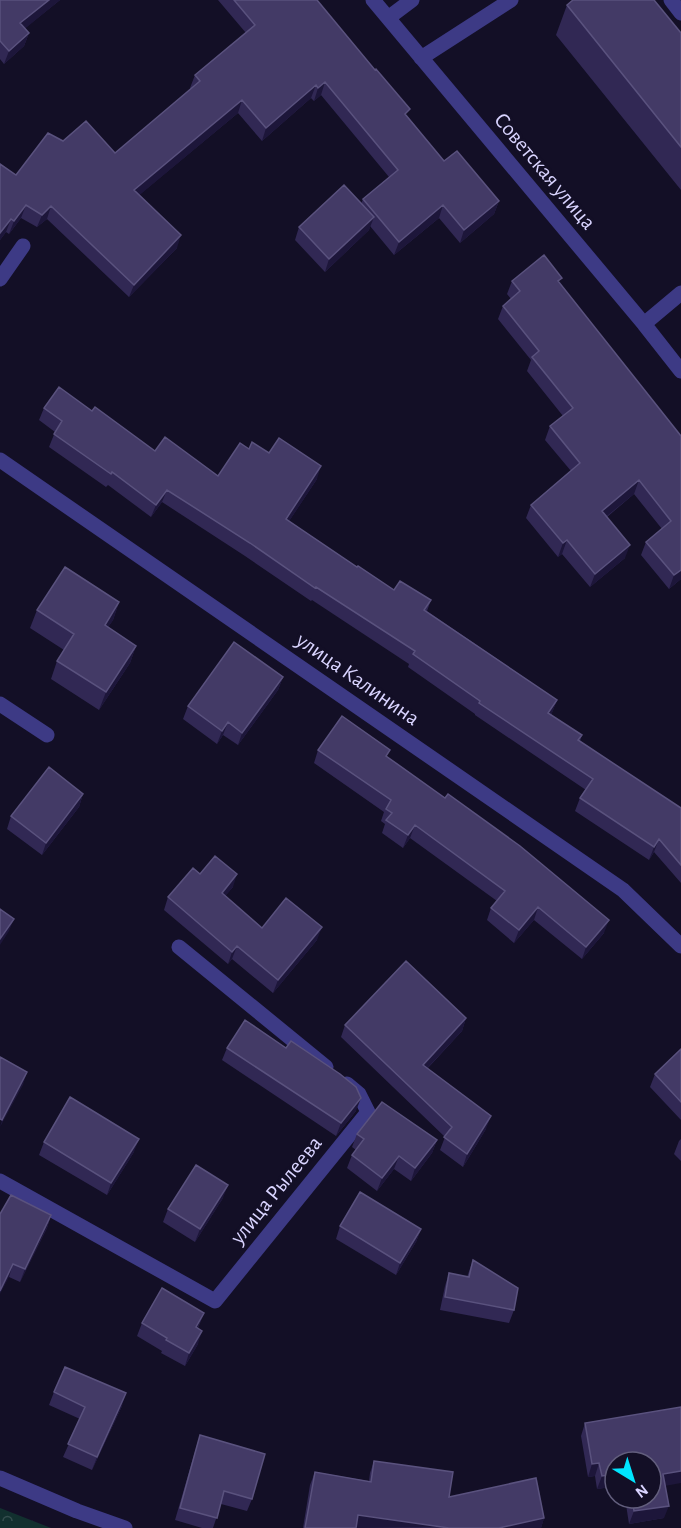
<svg xmlns="http://www.w3.org/2000/svg" width="681" height="1528" viewBox="0 0 681 1528" font-family="'Alegreya Sans',sans-serif">
<defs>
<pattern id="forest-crowns" width="20" height="18" patternUnits="userSpaceOnUse" patternTransform="scale(1.5)"><rect width="20" height="18" fill="#12302f"/><path d="M2 6a3 3 0 1 1 6 0M12 15a3 3 0 1 1 6 0" fill="none" stroke="#344d4e"/></pattern>
</defs>
<rect width="100%" height="100%" fill="#130f26"/>
<!-- forest -->
<path fill="url(#forest-crowns)" d="M0,1508L51,1528H0Z"/>
<g fill="none" stroke-linecap="round" stroke-linejoin="round">
<!-- minor -->
<path stroke="#3d3a85" stroke-width="15" d="M373,0L644,324L681,371
M671,0L681,13
M388,18L412,0
M421,58L511,0
M0,279L23,246
M644,324L681,293
M0,460L623,890L681,946
M0,704L47,735
M179,947L326,1067
M0,1181L215,1301L368,1112L359,1094L347,1084
M0,1478L77,1511L125,1528"/>
</g>
<!-- wall -->
<path fill="#312854" d="M0,0H60L25,28L29,33L24,46L4,64L0,59Z
M218,0H317L408,117L444,161L499,201L494,214L460,243L439,218L394,255L370,226L369,230L325,272L295,240L299,227L361,204L363,199L389,177L321,95L314,101L311,98L262,141L238,113L139,195L177,248L129,297L47,219L37,227L21,218L9,234L6,232L0,240V164L16,175L63,141L115,153L191,89L190,88L195,75L246,33Z
M567,5L681,33V190L556,35Z
M512,281L560,284L681,436V579L669,589L641,555L646,542L662,529L634,494L607,517L625,558L590,587L562,554L558,557L526,518L531,505L571,471L545,440L550,426L563,416L527,371L531,360L498,319L503,306L511,299L507,294Z
M44,408L92,411L155,451L218,476L249,449L269,453L317,479L289,521L357,567L394,590L431,600L427,611L557,700L551,715L582,735L580,741L681,808V883L654,852L649,860L575,811L580,798L586,790L475,715V714L408,667L409,664L312,600L311,601L245,556L162,502L151,517L108,485L106,487L49,447L55,432L39,420Z
M119,602L113,620L108,627L136,646L130,663L99,710L51,679L57,661L64,650L30,628L37,610Z
M283,677L278,690L238,745L223,735L217,744L183,719L188,706Z
M318,750L387,758L604,933L582,959L534,920L514,943L487,920L491,908L497,901L410,838L403,848L382,833L385,824L381,821L384,812L314,763Z
M83,794L79,807L42,855L7,829L11,816Z
M200,874L233,887L225,896L262,928L317,940L273,993L232,959L228,964L164,910L168,897Z
M466,1018L462,1031L427,1069L486,1129L463,1167L440,1150L445,1137L341,1037L345,1025Z
M227,1048L356,1111L336,1136L222,1060Z
M681,1049V1120L650,1087L655,1074Z
M357,1134L437,1140L432,1153L411,1181L394,1169L377,1191L347,1168L352,1155L356,1150L352,1147Z
M681,1139V1161L674,1154L679,1141Z
M44,1142L134,1152L107,1195L39,1155Z
M223,1198L195,1242L163,1222L168,1209Z
M0,1214L51,1215L47,1228L20,1282L9,1277Z
M340,1226L421,1229L416,1242L396,1275L336,1239Z
M473,1260L514,1310L509,1323L440,1310L445,1286L449,1273L467,1277Z
M204,1313L198,1328V1344L185,1366L161,1353L162,1351L137,1336L142,1323Z
M54,1392L122,1406L92,1470L63,1457L80,1419L49,1405Z
M585,1423L665,1486L664,1518L629,1524L625,1498H651L615,1462V1498H620L613,1499L611,1487L597,1489L595,1476L588,1477L581,1436Z
M200,1435L252,1499L247,1511L221,1504L213,1528H202L175,1520L196,1448Z
M374,1461L449,1497L544,1518L541,1528H303L310,1485L315,1472L369,1481L370,1473Z"/>
<!-- shaded-wall -->
<path fill="#1d163a" d="M49,0H60L16,36L20,23Z
M29,33L24,46L4,64L9,51Z
M325,82L321,95L314,101L318,88Z
M316,85L311,98L262,141L266,128Z
M242,100L238,113L130,203L134,190Z
M499,201L494,214L460,243L464,230Z
M26,205L21,218L9,234L14,221Z
M443,205L439,218L394,255L399,242Z
M51,206L47,219L37,227L42,215Z
M374,217L369,230L325,272L329,259Z
M11,219L6,232L0,240V233Z
M181,235L177,248L129,297L134,285Z
M321,466L317,479L282,532L286,519Z
M639,480L634,494L597,524L602,511Z
M167,490L162,502L151,517L156,505Z
M567,540L562,554L558,557L563,543Z
M630,545L625,558L590,587L595,574Z
M681,570V579L669,589L674,575Z
M119,602L113,620L98,643L105,625Z
M136,646L130,663L99,710L106,692Z
M283,677L278,690L238,745L242,733Z
M557,700L552,713L543,726L548,713Z
M228,722L223,735L217,744L222,731Z
M83,794L79,807L42,855L46,843Z
M415,825L410,838L403,848L408,835Z
M659,839L654,852L649,860L654,847Z
M237,874L233,887L217,906L222,893Z
M538,907L534,920L514,943L519,930Z
M14,919L9,931L0,945V939Z
M609,920L604,933L582,959L586,947Z
M322,927L317,940L273,993L278,980Z
M237,946L232,959L228,964L232,952Z
M466,1018L462,1031L418,1078L423,1065Z
M27,1072L23,1085L0,1127L2,1120Z
M361,1098L356,1111L336,1136L341,1123Z
M491,1116L486,1129L463,1167L467,1154Z
M139,1139L134,1152L107,1195L111,1183Z
M437,1140L432,1153L411,1181L415,1168Z
M399,1156L394,1169L377,1191L382,1178Z
M228,1185L223,1198L195,1242L200,1229Z
M51,1215L47,1228L20,1282L25,1269Z
M421,1229L416,1242L396,1275L400,1263Z
M13,1264L9,1277L0,1294V1291Z
M204,1313L199,1325L191,1340L196,1327Z
M202,1331L198,1344L185,1366L189,1353Z
M126,1393L122,1406L92,1470L97,1457Z
M599,1463L595,1476L588,1477L592,1464Z
M681,1471V1483L659,1487L663,1474Z
M615,1474L611,1487L597,1489L602,1476Z
M669,1506L664,1518L629,1524L634,1511Z
M358,1515L449,1527L356,1528Z
M544,1518L541,1528H499Z"/>
<!-- building -->
<path fill="#433a66" stroke="#5a527e" stroke-width="1.5" d="M0,0H49L20,23L29,33L9,51L0,41Z
M234,0H317L375,70L376,69L410,109L405,114L444,161L457,151L499,201L464,230L443,205L399,242L363,199L398,170L325,82L318,88L316,85L266,128L242,100L134,190L181,235L134,285L51,206L42,215L26,205L14,221L11,219L0,233V164L16,175L48,133L63,141L86,121L115,153L200,81L195,75L255,25Z
M573,0H654L681,33V147L567,5Z
M344,185L374,217L329,259L299,227Z
M544,255L562,278L558,281L681,436V570L674,575L646,542L671,521L639,480L602,511L630,545L595,574L567,540L563,543L531,505L580,463L550,426L573,408L532,357L539,351L503,306L520,291L512,281Z
M59,387L92,411L95,407L155,451L165,437L218,476L240,443L249,449L252,442L269,453L279,438L321,466L286,519L357,567L358,566L394,590L400,581L431,600L424,610L557,700L548,713L582,735L578,740L681,808V865L659,839L654,847L580,798L593,779L479,703L480,701L413,654L415,651L316,587L315,588L250,543L167,490L156,505L112,472L111,474L54,434L62,421L44,408Z
M65,567L119,602L105,625L136,646L106,692L57,661L74,634L37,610Z
M234,642L283,677L242,733L228,722L222,731L188,706Z
M342,716L390,750L386,756L445,798L448,794L520,846L609,920L586,947L538,907L519,930L491,908L505,891L415,825L408,835L386,820L392,813L386,809L391,800L318,750Z
M49,767L83,794L46,843L11,816Z
M215,856L237,874L222,893L262,928L286,898L322,927L278,980L237,946L232,952L168,897L193,868L200,874Z
M0,909L14,919L0,939Z
M406,961L466,1018L423,1065L491,1116L467,1154L444,1137L452,1127L345,1025Z
M245,1020L286,1048L291,1041L340,1074L356,1087L361,1098L341,1123L227,1048Z
M681,1049V1102L655,1074Z
M0,1057L27,1072L2,1120L0,1119Z
M70,1097L139,1139L111,1183L44,1142Z
M382,1102L437,1140L415,1168L399,1156L382,1178L352,1155L364,1139L357,1134Z
M196,1165L228,1185L200,1229L168,1209Z
M360,1192L421,1229L400,1263L340,1226Z
M11,1195L51,1215L25,1269L13,1264L0,1291V1214Z
M473,1260L518,1288L514,1310L445,1297L449,1273L469,1277Z
M162,1288L204,1313L196,1327L202,1331L189,1353L166,1340L167,1338L142,1323Z
M65,1367L126,1393L97,1457L68,1444L85,1407L54,1392Z
M681,1407V1471L663,1474L669,1506L634,1511L632,1498H651V1462H615V1474L602,1476L599,1463L592,1464L585,1423Z
M200,1435L265,1454L252,1499L224,1491L217,1518L180,1508Z
M374,1461L453,1472L449,1497L536,1478L544,1518L499,1528H449L358,1515L356,1528H305L315,1472L371,1482Z"/>
<g text-anchor="middle" dominant-baseline="central" stroke-width="6" stroke-linejoin="round" paint-order="stroke">
<!-- street labels -->
<g font-size="22" fill="#d9d4ff" stroke="#130f26">
<text transform="translate(545 171) rotate(50)">Советская улица</text>
<text transform="translate(358 679) rotate(35)">улица Калинина</text>
<text transform="translate(276 1190) rotate(-51)">улица Рылеева</text>
</g>
</g>
<!-- north arrow -->
<g transform="translate(633 1480) rotate(142)"><circle r="28" fill="#130f26" stroke="#625e7d" stroke-width="1.5"/>
<path d="M0-4.5L10 22L0 15L-10 22Z" fill="#00e5ff"/>
<text y="-9" font-size="16" font-weight="bold" text-anchor="middle" fill="#d9d4ff">N</text>
</g>
</svg>
